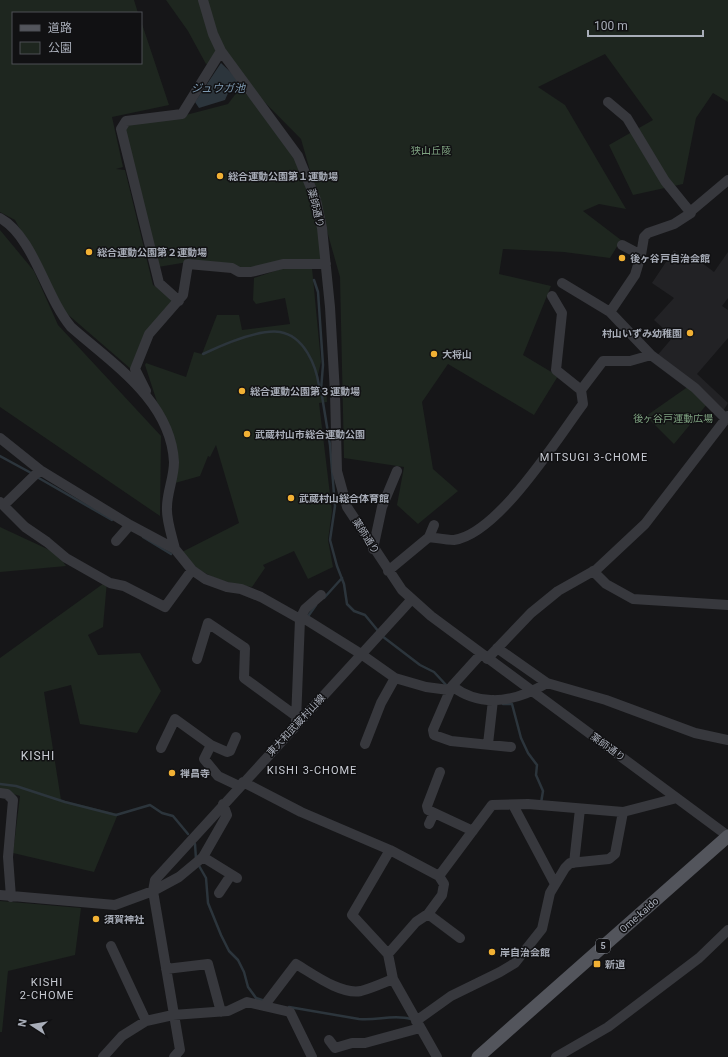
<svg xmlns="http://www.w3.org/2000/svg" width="728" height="1057" viewBox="0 0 728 1057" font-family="Roboto,'Noto Sans JP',sans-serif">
<rect width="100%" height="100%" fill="#161618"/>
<!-- built -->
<path fill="#222225" d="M674,250L689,261L693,256L714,272L728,252V298L722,306L728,310V338L697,374L728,403L723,411L656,357L673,337L654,320L674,298L652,283Z"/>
<!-- green -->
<path fill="#1e261f" d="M0,0H134L138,13H13V63H141V21L169,105L112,117L123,167L116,169L125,170L153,285L175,299L131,369L65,312L15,220L0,212Z
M166,0H728V102L713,93L696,118L683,184L633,195L609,145L653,120L605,54L538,87L565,105L626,209L599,204L583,211L621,240L610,258L564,252L503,249L499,274L551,286L523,355L558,376L534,415L448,364L422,402L433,469L458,491L418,524L397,505L404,467L344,458L340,277L301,139L222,59L206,64L188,31Z
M240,88L269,117L294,156L314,196L329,263L251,271L194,261L158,267L123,130L127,124L182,116L228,104Z
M0,230L34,271L58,325L161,436L160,516L0,407Z
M284,268H312L321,362L317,379L318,388L326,387L327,402L319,403L332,511L328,540L333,567L308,579L294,551L263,565L265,568L252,587C221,582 202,576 180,553L239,523L216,445L210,457L208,456L200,476L175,483L160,411L145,365L146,363L186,377L194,352L202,354L217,315H239L242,330L290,324L285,298L256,304L253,300L254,278Z
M689,386L708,403L674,444L646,416Z
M0,527L58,554L66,566L0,572Z
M107,581L103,627L88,635L98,655L140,653L161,691L137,733L80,724L71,685L44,692L61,800L118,814L94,872L13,853L20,796L0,790V658Z
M0,901L81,908L75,955L8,971L2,1032H0Z"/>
<!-- water -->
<path fill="#2c353c" d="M221,63L240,81L229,91L225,100L199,108L195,102Z"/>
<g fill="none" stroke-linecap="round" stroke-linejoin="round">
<!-- stream -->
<path stroke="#2c353c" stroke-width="2.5" d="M314,280L318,292L323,365L321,390L330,445L335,506L330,540L337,566L344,584L347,604L354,611L365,615L379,632
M203,354C222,345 259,329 280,332C304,336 316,365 319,386H321
M0,456L33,474
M37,477L112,520
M143,537L171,554
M324,598L342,578
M309,615L316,605
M382,636L420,665L434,672L447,686
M503,704H512L521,738L528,753L537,765L536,775L543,791L541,803
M0,784L16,786L65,802L116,815L150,805L162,813L173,816L188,834
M195,844L196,859
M198,864L206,878L208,903L221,935L229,951L238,960L244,972L248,987L256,998L265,1001
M289,1007L359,1019C377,1021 393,1014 411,1019"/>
<!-- minor -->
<path stroke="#37383d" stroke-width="10" d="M203,0L213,34L221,51L298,156L316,200L322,228L330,307L335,393L337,471L347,507L402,590L431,616L728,836
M608,102L627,118L665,181L691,213L674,224L648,233L644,237L641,255L635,275L610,312
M690,212L728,180
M0,218C34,237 45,296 71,327C113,364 171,401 174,462C174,478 167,492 167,507C166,520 172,536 175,549
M622,245L641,255
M562,283L610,312L651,355L695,388L726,419
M552,296L562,313L556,370L581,390
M179,301L159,283L121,129L126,121L182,114L221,51
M146,391L135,369L149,334L183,295L188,264L232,268L239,272H251L283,264H326
M0,438L40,470L130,525L175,549L192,570L205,579L227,587L241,589L261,597L300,619H305L361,654L395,678L426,687L449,690
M0,502L25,527L47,542L66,558L110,583L124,586L165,607L192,570
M4,505L40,470
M429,537L434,525
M116,541L130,525
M373,549L382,507L397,471
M388,571L429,537C437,538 446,540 454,540C498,534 557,439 583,404L581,390L603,361H630L651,355
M593,571L606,584L633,599L728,605
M497,648L547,683L606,700L695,733L728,740
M481,654L452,686L433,730L434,735L451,741L511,747
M197,659L208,623L245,648L244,678L296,716
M487,659L531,613L558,591L597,569L645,524L728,416
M452,686C482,709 517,701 547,683
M296,721L300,619L305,609L321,595
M365,744L381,703L395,678
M488,744L493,700
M211,745L227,752L230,751L236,737
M161,748L175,719L211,745L204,759L218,776L239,786
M440,772L427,806L428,810L473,831
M243,782L301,812L390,850L439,876L444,884L442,895L428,914L416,922L388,954
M0,793L7,794L13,800L8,857L11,897
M513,805L555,884
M429,824L434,813
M390,850L352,915L388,954L393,979L437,1057
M203,857L237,878
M574,863L580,809
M439,876L492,805L528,804L623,812L677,798
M219,893L231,875
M0,895L115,905L153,891L179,877L203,857L227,815L223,804
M428,914L460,938
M111,946L146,1021
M166,969L208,964L221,1012
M264,1006L290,1012L312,1057
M416,1021L451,996L500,972L515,963L542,929L550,893L565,868L570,863L609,859L615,854L623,812
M329,1040L335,1048L352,1043H365L420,1028
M103,1057L122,1036L146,1021L173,1015L228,1011L247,1002L264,1006L296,964C313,974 341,995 361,991C372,988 383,983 393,979
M174,1057L180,1050L153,891L155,880L412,599
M556,1057L608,1027L699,958L728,930"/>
<!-- major -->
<path stroke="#53555c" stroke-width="13" d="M478,1057L728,836"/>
</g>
<!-- markers -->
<g fill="#f2b134" stroke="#111113" stroke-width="1.5">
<circle cx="220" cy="176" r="4"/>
<circle cx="89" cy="252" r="4"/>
<circle cx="622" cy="258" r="4"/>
<circle cx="690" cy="333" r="4"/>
<circle cx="434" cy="354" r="4"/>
<circle cx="242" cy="391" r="4"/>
<circle cx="247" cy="434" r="4"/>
<circle cx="291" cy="498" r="4"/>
<circle cx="172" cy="773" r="4"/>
<circle cx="96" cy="919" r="4"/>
<circle cx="492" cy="952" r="4"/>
<rect x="593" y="960" width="8" height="8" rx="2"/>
</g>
<g text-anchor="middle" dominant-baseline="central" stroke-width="3" stroke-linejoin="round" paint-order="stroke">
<!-- shield labels -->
<rect fill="#111113" stroke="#7b7e86" stroke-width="1" x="596" y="939" width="14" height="14" rx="3"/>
<g font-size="9" font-weight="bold" fill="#a8adb8">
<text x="603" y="946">5</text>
</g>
<!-- park labels -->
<g font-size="10" fill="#7fa381" stroke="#111113">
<text x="431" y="150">狭山丘陵</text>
<text x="673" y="418">後ヶ谷戸運動広場</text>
</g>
<!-- poi labels -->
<g font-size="10" font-weight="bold" fill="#a8adb8" stroke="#111113" text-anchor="start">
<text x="228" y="176">総合運動公園第１運動場</text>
<text x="97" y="252">総合運動公園第２運動場</text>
<text x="630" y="258">後ヶ谷戸自治会館</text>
<text x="682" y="333" text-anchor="end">村山いずみ幼稚園</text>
<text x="442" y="354">大将山</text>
<text x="250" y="391">総合運動公園第３運動場</text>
<text x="255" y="434">武蔵村山市総合運動公園</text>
<text x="299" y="498">武蔵村山総合体育館</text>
<text x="180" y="773">禅昌寺</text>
<text x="104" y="919">須賀神社</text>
<text x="500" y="952">岸自治会館</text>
<text x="605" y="964">新道</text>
</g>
<!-- street labels -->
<g font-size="10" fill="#a8adb8" stroke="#111113">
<text transform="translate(316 208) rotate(76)">薬師通り</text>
<text transform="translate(366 536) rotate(57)">薬師通り</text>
<text transform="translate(296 725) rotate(-47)">東大和武蔵村山線</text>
<text transform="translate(608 747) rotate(36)">薬師通り</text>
<text transform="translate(639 915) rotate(-41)">Ome-kaido</text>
</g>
<!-- water labels -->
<g font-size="11" font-style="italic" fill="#7f9bb3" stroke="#111113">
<text x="218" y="88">ジュウガ池</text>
</g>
<!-- neighbourhood labels -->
<g font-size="11" letter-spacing="1" fill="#c9ccd4" stroke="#111113">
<text x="594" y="457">MITSUGI 3-CHOME</text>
<text x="312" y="770">KISHI 3-CHOME</text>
<text x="47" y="982">KISHI<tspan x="47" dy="13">2-CHOME</tspan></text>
</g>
<!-- quarter labels -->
<g font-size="12" letter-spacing="1" fill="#c9ccd4" stroke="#111113">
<text x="38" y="756">KISHI</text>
</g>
</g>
<!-- legend -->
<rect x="12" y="12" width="130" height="52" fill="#111113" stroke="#4d4f55"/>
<rect x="20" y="25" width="20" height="6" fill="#53555c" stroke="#4d4f55"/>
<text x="48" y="32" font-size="12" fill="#a8adb8">道路</text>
<rect x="20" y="42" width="20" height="12" fill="#1e261f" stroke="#4d4f55"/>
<text x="48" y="52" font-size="12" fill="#a8adb8">公園</text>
<!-- north arrow -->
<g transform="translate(32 1025) rotate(282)" stroke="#111113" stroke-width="3" paint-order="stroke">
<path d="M0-3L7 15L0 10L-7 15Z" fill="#a8adb8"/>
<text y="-6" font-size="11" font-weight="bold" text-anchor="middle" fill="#a8adb8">N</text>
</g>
<!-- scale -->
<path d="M588 30v6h115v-6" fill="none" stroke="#a8adb8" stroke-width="2"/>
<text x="594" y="30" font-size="12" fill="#a8adb8" stroke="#111113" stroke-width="3" paint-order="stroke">100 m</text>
</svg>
